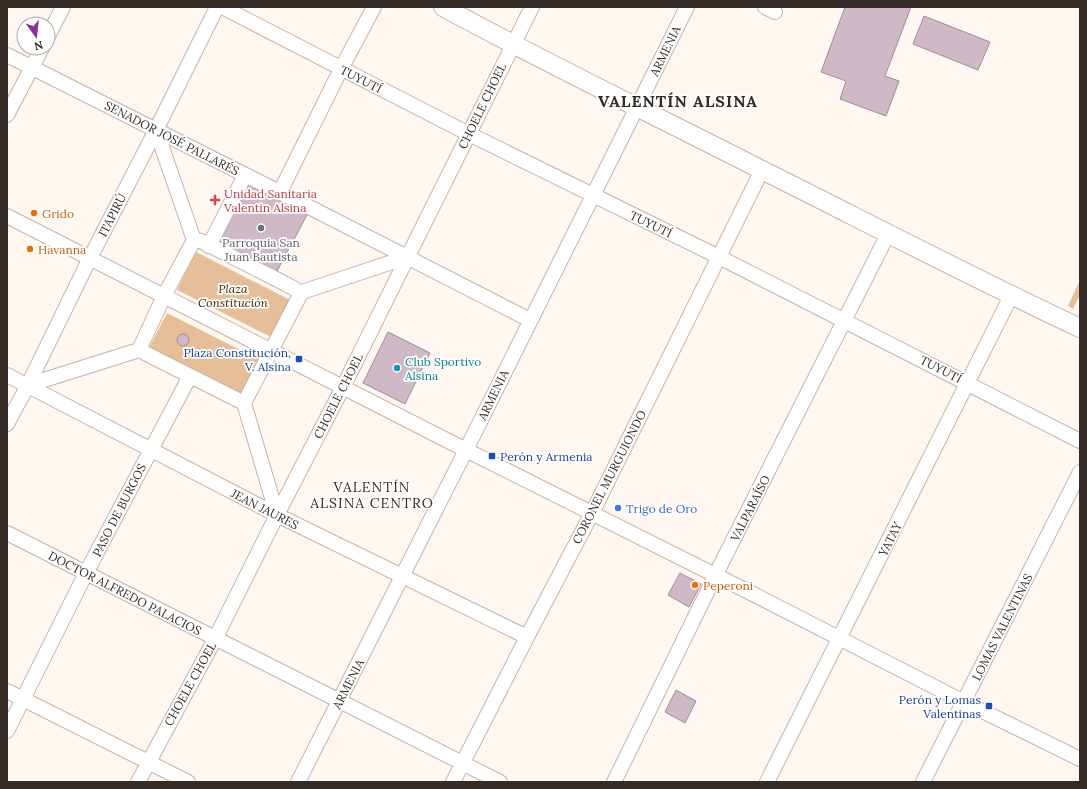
<svg xmlns="http://www.w3.org/2000/svg" width="1087" height="789" viewBox="0 0 1087 789" font-family="Lora,serif">
<rect width="100%" height="100%" fill="#fff7f0"/>
<!-- green -->
<path fill="#e6be98" d="M196,252L290,300L271,337L177,290Z
M1080,280V295L1073,309L1068,306Z
M167,313L260,360L242,395L149,348Z"/>
<!-- building -->
<path fill="#cfb9c7" stroke="#a08b98" d="M845,7H911L885,76L899,81L886,116L840,99L846,81L821,72Z
M924,16L990,42L978,70L913,44Z
M247,183L307,215L276,273L216,242Z
M388,332L430,353L405,404L363,383Z
M177 340a6 6 0 1 1 12 0a6 6 0 1 1-12 0Z
M680,573L701,584L689,607L668,595Z
M676,690L696,701L685,723L665,712Z"/>
<g fill="none" stroke-linecap="round" stroke-linejoin="round">
<!-- minor casing -->
<g stroke="#c5b3a3" stroke-width="16">
<path id="minor" d="M222,7L469,134L719,257L1080,441
M765,7L775,12
M48,36L63,7
M7,55L317,211L530,320
M7,115L42,48
M156,130L194,240
M280,192L341,69L374,7
M7,216L466,450L745,590L964,702L1080,759
M194,240L201,241L280,281L295,289L299,293
M209,246L245,175
M299,293L407,257
M139,350L164,296L194,240
M139,350L244,403
M7,375L277,515L527,637
M28,385L139,350
M244,403L299,297V293
M244,403L277,515
M7,424L28,385L90,258L156,130L217,7
M7,533C171,616 336,699 500,782
M7,691L188,782
M7,731L86,573L190,376
M138,782L215,639L277,515L343,387L532,7
M298,782L466,450L687,7
M453,782L527,637L592,513L762,170
M614,782L715,576L888,234
M767,782L1011,296
M923,782L1080,472"/>
</g>
<!-- major casing -->
<g stroke="#c5b3a3" stroke-width="20">
<path id="major" d="M443,7C548,64 656,116 762,170C868,223 973,278 1080,328"/>
</g>
<!-- minor -->
<use href="#minor" stroke="#fff" stroke-width="14"/>
<!-- major -->
<use href="#major" stroke="#fff" stroke-width="18"/>
</g>
<!-- markers -->
<path fill="#e0444e" stroke="#fff" stroke-width="1.5" d="M213 194h4v4h4v4h-4v4h-4v-4h-4v-4h4z"/>
<g fill="#e8710a" stroke="#fff" stroke-width="1.5">
<circle cx="34" cy="213" r="4"/>
<circle cx="30" cy="249" r="4"/>
<circle cx="695" cy="585" r="4"/>
</g>
<circle fill="#6b7280" stroke="#fff" stroke-width="1.5" cx="261" cy="228" r="4"/>
<g fill="#1a4fb4" stroke="#fff" stroke-width="1.5">
<rect x="295" y="355" width="8" height="8" rx="2"/>
<rect x="488" y="452" width="8" height="8" rx="2"/>
<rect x="985" y="702" width="8" height="8" rx="2"/>
</g>
<circle fill="#0f9aa8" stroke="#fff" stroke-width="1.5" cx="397" cy="368" r="4"/>
<circle fill="#3f7fe0" stroke="#fff" stroke-width="1.5" cx="618" cy="508" r="4"/>
<g text-anchor="middle" dominant-baseline="central" stroke-width="3.5" stroke-linejoin="round" paint-order="stroke">
<!-- street labels -->
<g font-size="12" fill="#332c26" stroke="#fff">
<text transform="translate(665 51) rotate(-64)">ARMENIA</text>
<text transform="translate(361 79) rotate(27)">TUYUTÍ</text>
<text transform="translate(482 106) rotate(-64)">CHOELE CHOEL</text>
<text transform="translate(172 138) rotate(27)">SENADOR JOSÉ PALLARÉS</text>
<text transform="translate(112 215) rotate(-63)">ITAPIRÚ</text>
<text transform="translate(651 224) rotate(26)">TUYUTÍ</text>
<text transform="translate(941 369) rotate(27)">TUYUTÍ</text>
<text transform="translate(493 395) rotate(-64)">ARMENIA</text>
<text transform="translate(338 396) rotate(-63)">CHOELE CHOEL</text>
<text transform="translate(609 477) rotate(-63)">CORONEL MURGUIONDO</text>
<text transform="translate(750 508) rotate(-63)">VALPARAÍSO</text>
<text transform="translate(265 509) rotate(27)">JEAN JAURES</text>
<text transform="translate(119 510) rotate(-63)">PASO DE BURGOS</text>
<text transform="translate(890 539) rotate(-63)">YATAY</text>
<text transform="translate(125 593) rotate(27)">DOCTOR ALFREDO PALACIOS</text>
<text transform="translate(1002 627) rotate(-63)">LOMAS VALENTINAS</text>
<text transform="translate(190 684) rotate(-61)">CHOELE CHOEL</text>
<text transform="translate(348 684) rotate(-63)">ARMENIA</text>
</g>
<!-- health labels -->
<g font-size="12" fill="#be3a42" stroke="#fff" text-anchor="start">
<text x="224" y="193">Unidad Sanitaria<tspan x="224" dy="14">Valentin Alsina</tspan></text>
</g>
<!-- food labels -->
<g font-size="12" fill="#c56008" stroke="#fff" text-anchor="start">
<text x="42" y="213">Grido</text>
<text x="38" y="249">Havanna</text>
<text x="703" y="585">Peperoni</text>
</g>
<!-- worship labels -->
<g font-size="12" fill="#5b616d" stroke="#fff">
<text x="261" y="242">Parroquia San<tspan x="261" dy="14">Juan Bautista</tspan></text>
</g>
<!-- park labels -->
<g font-size="12" font-style="italic" fill="#3f2302" stroke="#fff">
<text x="233" y="288">Plaza<tspan x="233" dy="14">Constitución</tspan></text>
</g>
<!-- transit labels -->
<g font-size="12" fill="#164399" stroke="#fff" text-anchor="end">
<text x="291" y="352">Plaza Constitución,<tspan x="291" dy="14">V. Alsina</tspan></text>
<text x="500" y="456" text-anchor="start">Perón y Armenia</text>
<text x="981" y="699">Perón y Lomas<tspan x="981" dy="14">Valentinas</tspan></text>
</g>
<!-- culture labels -->
<g font-size="12" fill="#0d838f" stroke="#fff" text-anchor="start">
<text x="405" y="361">Club Sportivo<tspan x="405" dy="14">Alsina</tspan></text>
</g>
<!-- shop labels -->
<g font-size="12" fill="#366cbe" stroke="#fff" text-anchor="start">
<text x="626" y="508">Trigo de Oro</text>
</g>
<!-- quarter labels -->
<g font-size="14" letter-spacing="1" fill="#332c26" stroke="#fff">
<text x="372" y="487">VALENTÍN<tspan x="372" dy="16">ALSINA CENTRO</tspan></text>
</g>
<!-- district labels -->
<g font-size="16" font-weight="bold" letter-spacing="1" fill="#332c26" stroke="#fff">
<text x="678" y="101">VALENTÍN ALSINA</text>
</g>
</g>
<!-- border -->
<rect width="1087" height="789" fill="none" stroke="#332c26" stroke-width="16"/>
<!-- north arrow -->
<g transform="translate(36 36) rotate(165)"><circle r="19" fill="#ffffff" stroke="#adaba8"/>
<path d="M0-3L7 15L0 10L-7 15Z" fill="#8a309b"/>
<text y="-6" font-size="11" font-weight="bold" text-anchor="middle" fill="#332c26">N</text>
</g>
</svg>
